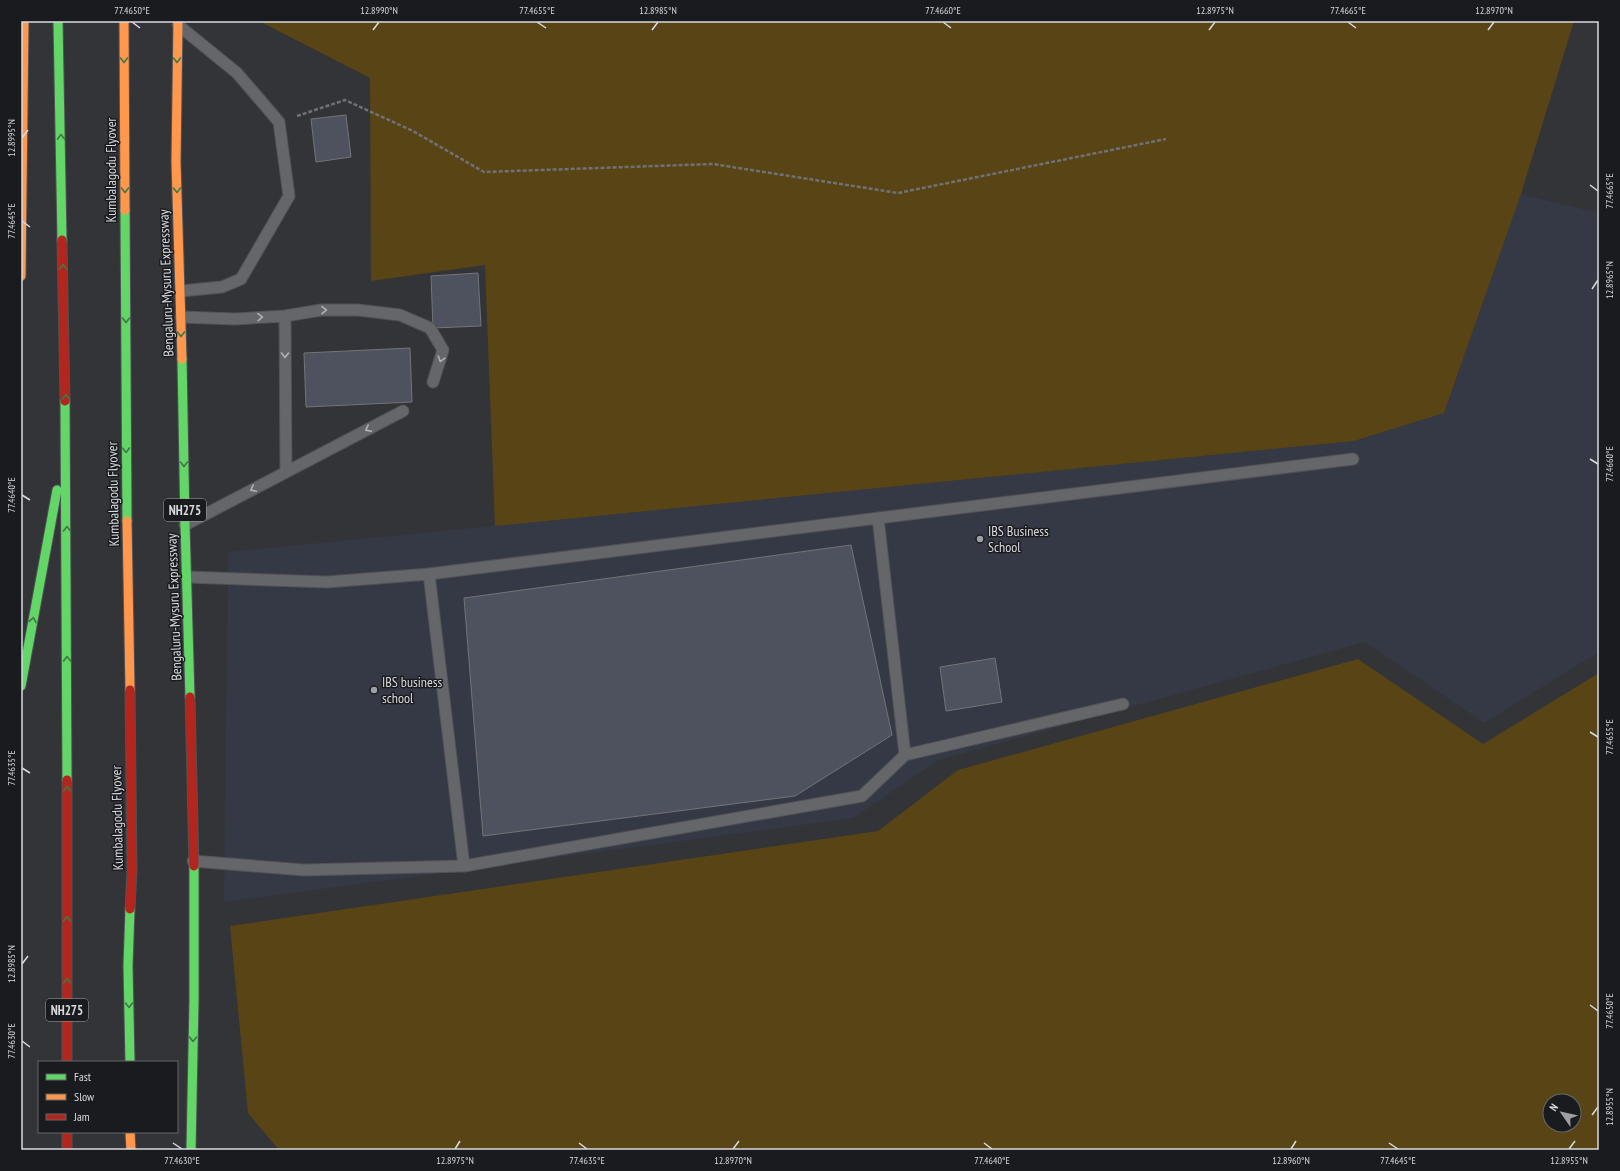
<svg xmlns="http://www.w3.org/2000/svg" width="1620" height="1171" viewBox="0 0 1620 1171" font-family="'PT Sans Narrow',sans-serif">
<rect width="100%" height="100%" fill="#323438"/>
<!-- built -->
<path fill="#343945" d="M1521,194L1599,213V652L1484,723L1365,642L939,760L853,818L224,902L228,552L1354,441L1444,413Z"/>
<!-- green -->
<path fill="#594416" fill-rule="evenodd" d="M259,21H1574L1521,194L1444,413L1354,441L495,526L485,265L371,281L370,78Z
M1358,659L1483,744L1599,673V1150H279L248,1113L230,926L878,831L958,770ZM1550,1101H1574V1125H1550Z"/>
<!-- building -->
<path fill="#4d525e" stroke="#727478" d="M346,115L351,157L316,162L311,119Z
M478,273L481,326L433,328L431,276Z
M410,348L412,402L306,407L304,353Z
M851,545L892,735L795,796L483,836L464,598Z
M995,658L1002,702L946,711L940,667Z"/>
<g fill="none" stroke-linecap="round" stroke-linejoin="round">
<!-- lane casing -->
<g stroke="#505255" stroke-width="13">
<path id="lane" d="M178,25L237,73L279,122L289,196L241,279L222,287L181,291
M285,316L286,472
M181,317L235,319L285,316L321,310H358L400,315L430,328L443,350L433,382
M185,525L403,411
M187,577L327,582L429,574
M905,755L1123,704
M193,861L304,870L464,866L429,574L1353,459
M464,866L862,796L905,755L878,518"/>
</g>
<!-- fast casing -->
<g stroke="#505255" stroke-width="11">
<path id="fast" d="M58,21L62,240
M125,210L127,521
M182,359L185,525L190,697
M65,401L67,780
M21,686L57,490
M130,1062L128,966L130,909
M191,1150L194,1000V866"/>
</g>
<!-- slow casing -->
<g stroke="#505255" stroke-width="11">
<path id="slow" d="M124,21L125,210
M178,21L176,162L182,359
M21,276L24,21
M127,521L130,690
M130,1132L131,1150"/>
</g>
<!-- jam casing -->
<g stroke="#505255" stroke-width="11">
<path id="jam" d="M62,240L65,401
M130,690L132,871L130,909
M190,697L194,866
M67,780V1062
M67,1132V1150"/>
</g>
<!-- path -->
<path stroke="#707174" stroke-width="2.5" stroke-dasharray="4 2" stroke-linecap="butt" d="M297,116L345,100L413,131L484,172L713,164L898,193L1166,139"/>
<!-- lane -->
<use href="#lane" stroke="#656669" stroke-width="11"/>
<!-- fast -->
<use href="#fast" stroke="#63d668" stroke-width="9"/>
<!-- slow -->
<use href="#slow" stroke="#ff974d" stroke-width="9"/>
<!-- jam -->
<use href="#jam" stroke="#b3261e" stroke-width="9"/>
</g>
<!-- one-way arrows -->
<defs><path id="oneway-chevron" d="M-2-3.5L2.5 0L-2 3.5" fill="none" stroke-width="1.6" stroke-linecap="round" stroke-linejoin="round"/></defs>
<g stroke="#3e7843">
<use href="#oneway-chevron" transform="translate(124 60) rotate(90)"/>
<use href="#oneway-chevron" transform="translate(177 60) rotate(91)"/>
<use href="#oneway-chevron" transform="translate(61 137) rotate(-91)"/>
<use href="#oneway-chevron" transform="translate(125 190) rotate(90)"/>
<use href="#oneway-chevron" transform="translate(177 190) rotate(88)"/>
<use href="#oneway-chevron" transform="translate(63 267) rotate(-91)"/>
<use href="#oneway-chevron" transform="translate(126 320) rotate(90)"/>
<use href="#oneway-chevron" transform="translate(181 334) rotate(89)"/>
<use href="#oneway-chevron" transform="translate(66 397) rotate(-91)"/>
<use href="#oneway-chevron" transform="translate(126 450) rotate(89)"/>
<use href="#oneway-chevron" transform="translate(184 464) rotate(89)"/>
<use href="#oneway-chevron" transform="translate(67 529) rotate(-90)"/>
<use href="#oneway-chevron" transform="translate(33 620) rotate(-80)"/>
<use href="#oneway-chevron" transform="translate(67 659) rotate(-90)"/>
<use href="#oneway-chevron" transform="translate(67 789) rotate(-90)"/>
<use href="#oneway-chevron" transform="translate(67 919) rotate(-90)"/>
<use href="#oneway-chevron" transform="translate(67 981) rotate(-90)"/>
<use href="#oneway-chevron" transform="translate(129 1005) rotate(89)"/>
<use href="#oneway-chevron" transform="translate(193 1039) rotate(91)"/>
</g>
<g stroke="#b0b1b6">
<use href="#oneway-chevron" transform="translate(324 310) rotate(-1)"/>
<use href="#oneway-chevron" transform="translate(260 317) rotate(-4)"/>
<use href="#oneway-chevron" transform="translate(285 355) rotate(90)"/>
<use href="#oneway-chevron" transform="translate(441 359) rotate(107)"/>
<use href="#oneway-chevron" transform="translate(368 429) rotate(153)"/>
<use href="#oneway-chevron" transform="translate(253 489) rotate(153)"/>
</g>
<!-- ticks -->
<path fill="none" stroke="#d8dadf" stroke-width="1.5" d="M132,22L140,28M537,22L546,28M943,22L951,28M1348,22L1356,28M373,30L379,22M652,30L658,22M1209,30L1215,22M1488,30L1494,22M22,138L28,130M1590,185L1598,191M22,221L30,227M1592,289L1598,280M1590,459L1598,464M22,495L30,500M1590,732L1598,737M22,768L30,773M22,964L28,956M1590,1005L1598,1011M22,1041L30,1047M1592,1115L1598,1107M173,1143L182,1149M579,1143L587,1149M984,1143L992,1149M1389,1143L1398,1149M455,1149L460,1141M733,1149L739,1141M1291,1149L1296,1141M1569,1149L1575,1141"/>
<!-- markers -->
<g fill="#9ea0a5" stroke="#191b1e" stroke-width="1.5">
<circle cx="980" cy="539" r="4"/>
<circle cx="374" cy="690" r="4"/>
</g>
<g text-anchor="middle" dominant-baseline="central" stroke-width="3" stroke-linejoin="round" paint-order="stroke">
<!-- shield labels -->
<g fill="#191b1e" stroke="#9fa1a5" stroke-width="1">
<rect x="164" y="499" width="42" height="22" rx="3"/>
<rect x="46" y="999" width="42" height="22" rx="3"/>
</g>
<g font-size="13" font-weight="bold" fill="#d8dadf">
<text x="185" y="510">NH275</text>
<text x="67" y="1010">NH275</text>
</g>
<!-- street labels -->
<g font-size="14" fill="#d8dadf" stroke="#191b1e">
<text transform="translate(111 170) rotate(-90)">Kumbalagodu Flyover</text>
<text transform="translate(166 283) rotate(-92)">Bengaluru-Mysuru Expressway</text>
<text transform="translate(113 494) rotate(-91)">Kumbalagodu Flyover</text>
<text transform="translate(174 607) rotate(-92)">Bengaluru-Mysuru Expressway</text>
<text transform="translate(117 818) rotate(-91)">Kumbalagodu Flyover</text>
</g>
<!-- poi labels -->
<g font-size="14" fill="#d8dadf" stroke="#191b1e" text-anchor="start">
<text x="988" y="531">IBS Business<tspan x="988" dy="16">School</tspan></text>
<text x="382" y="682">IBS business<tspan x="382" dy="16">school</tspan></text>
</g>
</g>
<!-- border -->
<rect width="1620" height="1171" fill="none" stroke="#191b1e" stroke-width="44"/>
<!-- legend -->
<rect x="38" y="1061" width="140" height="72" fill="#191b1e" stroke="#65676b"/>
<rect x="46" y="1074" width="20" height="6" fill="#63d668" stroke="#65676b"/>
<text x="74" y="1081" font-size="12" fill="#d8dadf">Fast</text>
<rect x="46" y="1094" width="20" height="6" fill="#ff974d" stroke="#65676b"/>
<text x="74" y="1101" font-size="12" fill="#d8dadf">Slow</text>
<rect x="46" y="1114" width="20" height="6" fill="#b3261e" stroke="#65676b"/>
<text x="74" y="1121" font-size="12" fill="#d8dadf">Jam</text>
<!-- north arrow -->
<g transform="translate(1562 1113) rotate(304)"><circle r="19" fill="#191b1e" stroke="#65676b"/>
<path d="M0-3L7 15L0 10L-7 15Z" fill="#9ea0a5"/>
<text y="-6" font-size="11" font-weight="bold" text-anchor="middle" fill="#d8dadf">N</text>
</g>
<rect x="22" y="22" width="1576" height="1127" fill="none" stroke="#d8dadf" stroke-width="1.5"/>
<g font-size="10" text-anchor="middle" fill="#d8dadf">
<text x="132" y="14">77.4650°E</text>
<text x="379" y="14">12.8990°N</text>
<text x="537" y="14">77.4655°E</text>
<text x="658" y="14">12.8985°N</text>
<text x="943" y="14">77.4660°E</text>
<text x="1215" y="14">12.8975°N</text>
<text x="1348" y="14">77.4665°E</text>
<text x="1494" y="14">12.8970°N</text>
<text transform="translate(11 138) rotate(-90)" y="4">12.8995°N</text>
<text transform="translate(1609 191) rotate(-90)" y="4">77.4665°E</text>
<text transform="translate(11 221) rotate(-90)" y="4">77.4645°E</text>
<text transform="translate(1609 280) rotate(-90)" y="4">12.8965°N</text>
<text transform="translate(1609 464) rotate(-90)" y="4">77.4660°E</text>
<text transform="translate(11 495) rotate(-90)" y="4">77.4640°E</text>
<text transform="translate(1609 737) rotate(-90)" y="4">77.4655°E</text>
<text transform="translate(11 768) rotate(-90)" y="4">77.4635°E</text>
<text transform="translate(11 964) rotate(-90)" y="4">12.8985°N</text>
<text transform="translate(1609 1011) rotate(-90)" y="4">77.4650°E</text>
<text transform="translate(11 1041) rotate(-90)" y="4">77.4630°E</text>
<text transform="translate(1609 1107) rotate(-90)" y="4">12.8955°N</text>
<text x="182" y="1164">77.4630°E</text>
<text x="455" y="1164">12.8975°N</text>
<text x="587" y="1164">77.4635°E</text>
<text x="733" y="1164">12.8970°N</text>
<text x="992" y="1164">77.4640°E</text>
<text x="1291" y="1164">12.8960°N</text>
<text x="1398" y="1164">77.4645°E</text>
<text x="1569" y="1164">12.8955°N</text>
</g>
</svg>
